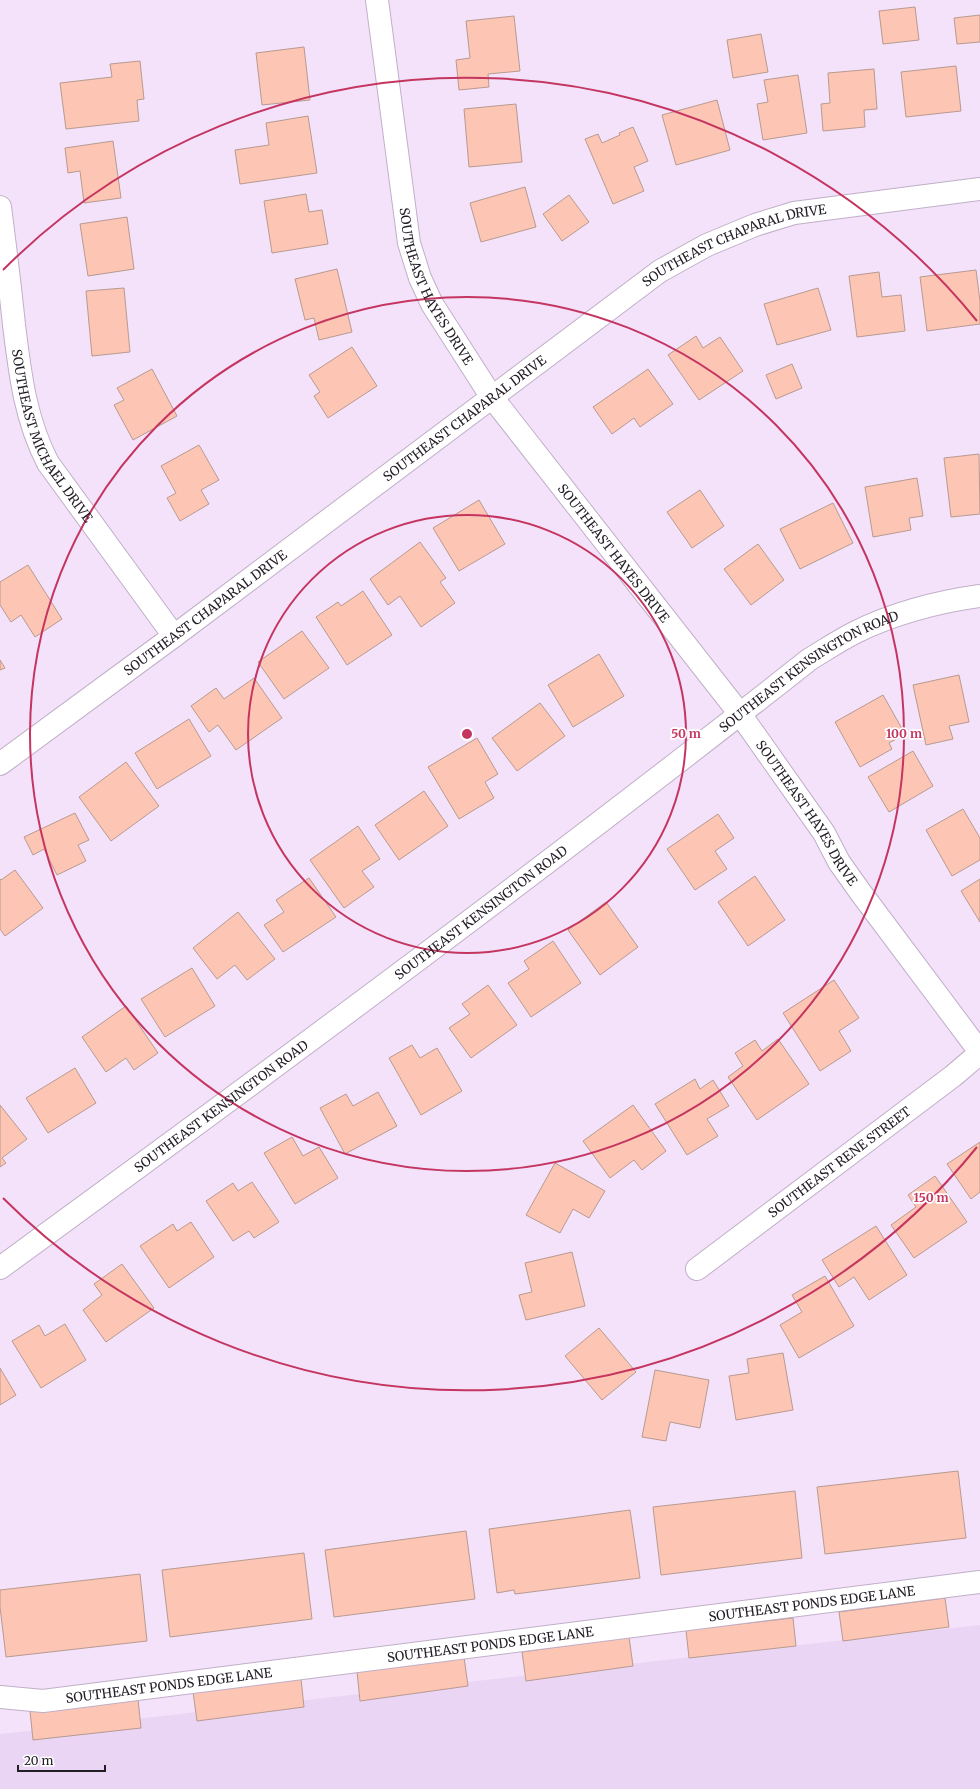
<svg xmlns="http://www.w3.org/2000/svg" width="980" height="1789" viewBox="0 0 980 1789" font-family="Merriweather,serif">
<rect width="100%" height="100%" fill="#f4e2fb"/>
<!-- built -->
<path fill="#ebd5f4" d="M980,1625V1789H0V1734Z"/>
<!-- building -->
<path fill="#fdc5b3" stroke="#b89a90" d="M915,7L919,40L883,44L879,11Z
M980,15V42L957,44L954,18Z
M514,16L520,71L488,74L489,87L459,90L456,60L470,58L466,21Z
M761,34L768,72L733,78L727,40Z
M304,47L310,100L262,105L256,53Z
M140,61L144,99L137,100L139,121L66,129L60,83L112,77L110,64Z
M956,66L961,111L906,117L901,72Z
M874,69L877,109L864,110L865,127L823,131L821,104L830,103L828,73Z
M798,75L807,133L763,140L757,104L768,102L764,80Z
M717,100L730,150L676,165L662,115Z
M516,104L522,162L469,167L464,109Z
M308,116L317,173L240,184L235,150L269,145L266,123Z
M633,127L648,161L634,167L644,191L613,204L585,139L598,134L602,143L620,135L619,133Z
M113,141L121,198L84,203L80,171L68,173L65,148Z
M525,187L536,227L481,242L470,203Z
M306,194L309,212L322,210L328,244L272,253L264,201Z
M569,195L589,222L562,241L543,214Z
M127,217L134,269L88,276L80,224Z
M337,269L352,332L319,340L314,318L305,320L295,279Z
M976,270L980,301V324L927,331L920,277Z
M879,272L882,297L901,295L905,331L857,337L849,276Z
M124,288L130,352L92,356L86,291Z
M818,288L831,330L777,345L764,304Z
M696,336L703,348L720,337L743,371L699,400L668,355Z
M352,347L377,386L328,418L314,396L320,392L309,375Z
M792,364L802,388L776,399L766,375Z
M152,369L177,416L133,440L114,405L124,400L117,388Z
M648,369L673,404L640,427L634,418L612,434L593,407Z
M199,445L219,480L201,490L209,504L180,521L167,498L176,493L161,466Z
M979,454L980,514L951,517L944,458Z
M917,478L923,516L909,518L911,530L873,537L865,487Z
M700,490L724,526L692,548L667,512Z
M479,500L505,544L459,571L433,528Z
M833,503L853,543L800,569L780,529Z
M420,542L446,578L440,582L455,603L421,627L400,596L388,605L370,579Z
M758,544L784,580L751,605L724,569Z
M28,565L62,619L35,637L21,615L11,622L0,605V582Z
M363,591L392,635L347,665L316,617L338,602L341,606Z
M302,631L329,668L284,699L258,662Z
M599,654L624,696L573,727L548,685Z
M0,660L5,668L0,670Z
M959,675L969,722L949,726L953,739L926,745L913,685Z
M254,678L282,718L236,750L218,725L209,732L191,706L216,688L224,699Z
M883,695L905,734L889,743L892,749L860,767L835,722Z
M540,703L565,736L517,771L492,738Z
M189,719L211,756L157,789L135,753Z
M477,738L498,774L485,782L494,798L459,819L428,767Z
M913,751L933,786L889,812L868,777Z
M126,762L159,806L111,841L79,797Z
M424,791L448,826L399,860L375,825Z
M963,809L980,838V860L952,876L926,830Z
M75,813L89,840L78,845L86,861L57,875L44,849L33,855L24,837Z
M718,814L734,838L715,851L727,869L695,890L667,849Z
M358,826L380,859L362,871L374,887L344,908L310,860Z
M15,870L43,908L5,936L0,929V879L1,880Z
M755,876L785,920L748,946L718,902Z
M309,878L336,917L283,952L264,925L284,912L276,900Z
M980,879V922L961,891Z
M606,902L638,947L600,975L568,930Z
M238,912L275,959L247,980L235,965L217,979L193,948Z
M553,941L581,983L531,1017L508,983L529,969L524,961Z
M192,968L215,1006L165,1037L141,999Z
M834,980L859,1018L839,1031L851,1051L820,1071L783,1013Z
M488,985L517,1025L471,1058L449,1028L470,1014L462,1004Z
M126,1006L158,1053L134,1070L126,1058L106,1072L82,1037Z
M778,1039L809,1084L757,1120L728,1077L743,1066L735,1053L755,1040L762,1051Z
M412,1045L420,1058L437,1048L462,1091L421,1115L389,1058Z
M75,1068L96,1103L48,1133L26,1098Z
M695,1079L700,1089L713,1080L729,1106L707,1119L718,1136L687,1155L655,1104Z
M378,1092L397,1126L345,1154L320,1108L346,1094L353,1106Z
M0,1105L27,1139L2,1158L6,1163L0,1167Z
M633,1105L666,1151L642,1170L634,1160L610,1178L583,1141Z
M292,1137L303,1156L319,1147L338,1178L295,1204L264,1153Z
M980,1142V1192L971,1199L947,1164Z
M555,1163L605,1191L589,1218L573,1209L560,1233L526,1215Z
M935,1176L967,1222L914,1258L891,1225L916,1207L908,1195Z
M252,1182L279,1222L254,1238L249,1231L233,1241L206,1201L233,1183L238,1191Z
M191,1222L214,1257L169,1288L140,1246L173,1224L177,1231Z
M876,1226L907,1275L869,1300L854,1277L839,1287L822,1260Z
M572,1252L585,1306L526,1320L519,1295L532,1292L525,1263Z
M122,1264L154,1308L106,1342L83,1310L102,1295L94,1284Z
M825,1276L854,1326L799,1358L780,1325L802,1312L792,1295Z
M65,1324L86,1360L41,1388L12,1341L39,1325L45,1336Z
M599,1328L636,1372L602,1400L565,1356Z
M783,1353L793,1410L736,1420L729,1376L749,1373L747,1359Z
M0,1368L16,1395L0,1405Z
M655,1370L709,1380L700,1428L670,1422L666,1441L642,1437Z
M958,1471L966,1538L825,1554L817,1487Z
M795,1491L802,1558L661,1575L653,1507Z
M630,1510L640,1578L515,1594L514,1590L497,1593L489,1529Z
M466,1531L475,1599L334,1617L325,1550Z
M304,1553L312,1619L170,1637L162,1570Z
M140,1574L147,1641L6,1657L0,1607V1590Z
M945,1598L949,1627L843,1641L839,1612Z
M793,1618L796,1646L689,1658L686,1630Z
M629,1637L633,1666L526,1681L522,1652Z
M464,1657L468,1686L360,1701L357,1672Z
M301,1679L304,1707L197,1721L193,1692Z
M138,1699L141,1728L33,1740L30,1711Z"/>
<g fill="none" stroke-linecap="round" stroke-linejoin="round">
<!-- minor casing -->
<g stroke="#c0afc8" stroke-width="24">
<g id="minor">
<path id="s1" d="M377,0L409,243L420,278L432,304L491,396L740,714L824,833L839,862L861,893L980,1052"/>
<path id="s2" d="M0,207C5,246 10,285 14,325C20,373 25,419 48,463L174,636"/>
<path id="s3" d="M0,764L174,636L660,271L707,245L755,225L794,213L980,189"/>
<path id="s4" d="M0,1268C273,1069 545,868 810,659C825,650 840,640 856,632C895,613 937,602 980,596"/>
<path id="s5" d="M697,1269L953,1076L980,1053"/>
<path id="s6" d="M0,1697L43,1701L980,1582"/>
</g>
</g>
<!-- minor -->
<use href="#minor" stroke="#fff" stroke-width="22"/>
</g>
<!-- distance rings -->
<g fill="none" stroke="#c43560" stroke-width="2">
<circle cx="467" cy="734" r="219"/>
<circle cx="467" cy="734" r="437"/>
<path d="M977 1147A656 656 0 0 1 3 1198M3 270A656 656 0 0 1 977 321"/>
</g>
<g text-anchor="middle" dominant-baseline="central" stroke-width="3.5" stroke-linejoin="round" paint-order="stroke">
<!-- street labels -->
<g font-size="13" fill="#231d26" stroke="#fff">
<text stroke="none"><textPath href="#s3" startOffset="903">SOUTHEAST CHAPARAL DRIVE</textPath></text>
<text stroke="none"><textPath href="#s1" startOffset="295">SOUTHEAST HAYES DRIVE</textPath></text>
<text stroke="none"><textPath href="#s3" startOffset="579">SOUTHEAST CHAPARAL DRIVE</textPath></text>
<text stroke="none"><textPath href="#s2" startOffset="238">SOUTHEAST MICHAEL DRIVE</textPath></text>
<text stroke="none"><textPath href="#s1" startOffset="619">SOUTHEAST HAYES DRIVE</textPath></text>
<text stroke="none"><textPath href="#s3" startOffset="255">SOUTHEAST CHAPARAL DRIVE</textPath></text>
<text stroke="none"><textPath href="#s4" startOffset="1006">SOUTHEAST KENSINGTON ROAD</textPath></text>
<text stroke="none"><textPath href="#s1" startOffset="943">SOUTHEAST HAYES DRIVE</textPath></text>
<text stroke="none"><textPath href="#s4" startOffset="598">SOUTHEAST KENSINGTON ROAD</textPath></text>
<text stroke="none"><textPath href="#s4" startOffset="274">SOUTHEAST KENSINGTON ROAD</textPath></text>
<text stroke="none"><textPath href="#s5" startOffset="178">SOUTHEAST RENE STREET</textPath></text>
<text stroke="none"><textPath href="#s6" startOffset="818">SOUTHEAST PONDS EDGE LANE</textPath></text>
<text stroke="none"><textPath href="#s6" startOffset="494">SOUTHEAST PONDS EDGE LANE</textPath></text>
<text stroke="none"><textPath href="#s6" startOffset="170">SOUTHEAST PONDS EDGE LANE</textPath></text>
</g>
</g>
<circle cx="467" cy="734" r="6" fill="#c43560" stroke="#fff" stroke-width="2"/>
<g font-size="12" text-anchor="middle" font-weight="bold" fill="#c43560" stroke="#fff" stroke-width="3.5" stroke-linejoin="round" paint-order="stroke">
<text x="686" y="738">50 m</text>
<text x="904" y="738">100 m</text>
<text x="931" y="1202">150 m</text>
</g>
<!-- scale -->
<path d="M18 1765v6h87v-6" fill="none" stroke="#231d26" stroke-width="2"/>
<text x="24" y="1765" font-size="12" fill="#231d26" stroke="#ffffff" stroke-width="3" paint-order="stroke">20 m</text>
</svg>
